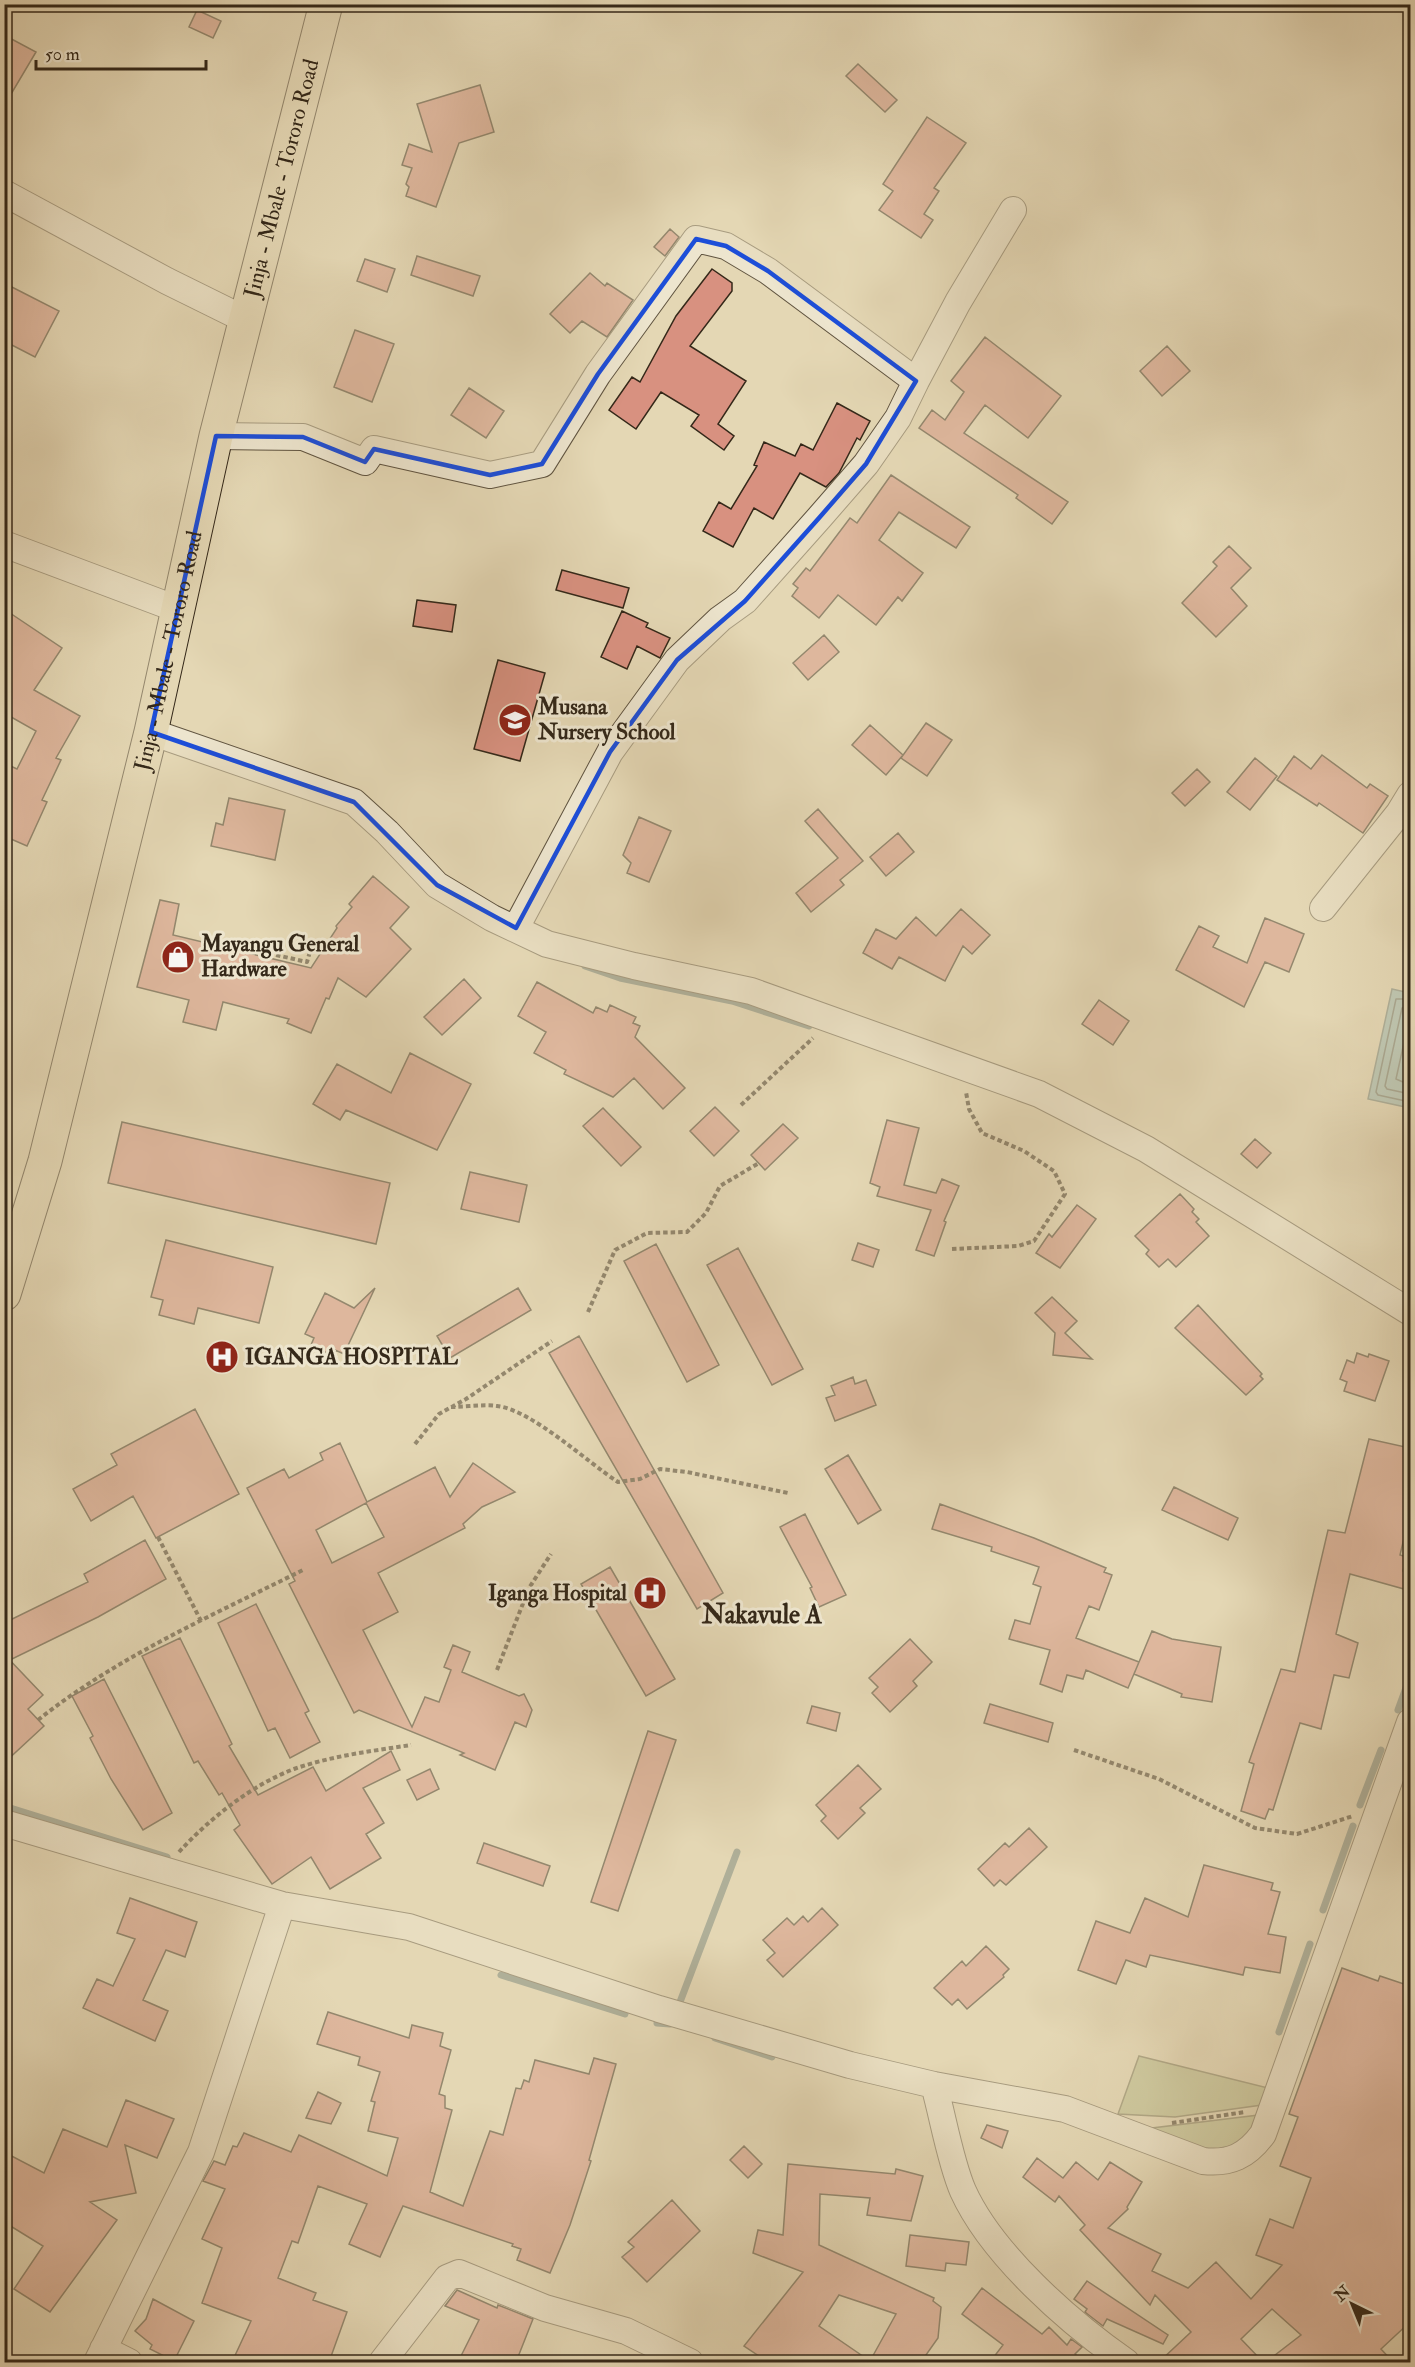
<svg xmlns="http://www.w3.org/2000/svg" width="1415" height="2367" viewBox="0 0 1415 2367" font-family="'IM FELL Double Pica',serif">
<rect width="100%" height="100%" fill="#e4d7b4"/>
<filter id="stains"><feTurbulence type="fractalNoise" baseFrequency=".00333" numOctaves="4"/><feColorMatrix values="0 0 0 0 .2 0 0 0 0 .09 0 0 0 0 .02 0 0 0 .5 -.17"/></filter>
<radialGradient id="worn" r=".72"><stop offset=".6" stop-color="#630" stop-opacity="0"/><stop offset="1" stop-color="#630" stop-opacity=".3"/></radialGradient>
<!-- green -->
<path fill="#b9bd8a" stroke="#767252" stroke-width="1.5" d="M1139,2056L1268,2088L1262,2105L1175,2117L1118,2114Z
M1259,2115L1242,2144L1207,2156L1144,2129Z"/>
<!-- water -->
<path fill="#97b8b4" stroke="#6f7e76" stroke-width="1.5" d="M1392,989L1410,993V1108L1368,1099Z"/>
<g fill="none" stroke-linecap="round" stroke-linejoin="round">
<!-- shore -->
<path stroke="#667066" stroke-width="1.5" d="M1410,999H1396L1376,1092L1378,1095L1410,1102
M1410,1006L1402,1008L1385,1086L1387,1089L1410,1094
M1410,1015L1396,1079L1410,1085"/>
<!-- stream -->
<path stroke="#6f7e76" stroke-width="7" d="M585,966L620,978L732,1001L809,1026
M1398,1710L1410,1677
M1360,1805L1381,1750
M4,1806L167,1857
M1323,1910L1353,1826
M501,1975L625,2014
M680,2002L737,1852
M657,2023L670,2024
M1279,2032L1310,1944
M715,2038L772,2057"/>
</g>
<!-- building -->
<path fill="#d89180" stroke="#342819" stroke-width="1.5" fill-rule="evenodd" d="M197,10L221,21L213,38L189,27Z
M4,35L36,52L4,106Z
M858,64L897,100L885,112L846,76Z
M480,85L494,132L459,143L436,207L406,196L409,187L406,184L412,168L402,165L409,144L432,152L417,104Z
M927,117L966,143L934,188L939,191L924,214L933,220L921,238L879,210L893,191L883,184Z
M670,229L679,237L665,256L654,247Z
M417,256L480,276L473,296L411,275Z
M365,259L395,269L387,292L357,281Z
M712,269L732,283V291L690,346L746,381L718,424L734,436L724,450L691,426L699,415L661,392L636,429L609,410L632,377L640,382L676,316Z
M590,273L605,286L607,283L633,300L607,337L582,321L570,333L550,314Z
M4,283L59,311L35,357L4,341Z
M355,330L394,344L372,402L334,387Z
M985,337L1061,396L1028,438L985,405L964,433L1068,502L1052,524L1016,498L1018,495L919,428L932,410L945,420L964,392L951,381Z
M1167,346L1190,371L1162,396L1140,371Z
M469,388L504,411L486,438L451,415Z
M837,403L870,421L860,440L857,438L839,473L826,487L800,473L773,519L754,508L733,547L703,531L719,502L731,509L757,466L754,465L764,442L795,456L801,444L813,450Z
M891,475L970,527L956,548L899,512L879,540L923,573L902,601L898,597L876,625L838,595L819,618L792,596L798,588L793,584L806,568L810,571L850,518L857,523Z
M1229,546L1251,568L1231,588L1247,606L1216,637L1182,603L1217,566L1213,562Z
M562,570L629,588L623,608L556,590Z
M417,600L456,605L452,632L413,626Z
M4,609L62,648L34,690L80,716L56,758L61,760L42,800L47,802L27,846L4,836V763L17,769L36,731L4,713Z
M622,611L648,623L646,627L670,638L660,658L637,646L627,669L601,657Z
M824,635L839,652L808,680L793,663Z
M498,660L545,673L520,761L474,749Z
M926,723L952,740L927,776L901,758Z
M870,725L903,755L886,775L852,745Z
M1322,755L1367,788L1370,784L1388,796L1363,833L1319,803L1317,806L1277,780L1294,756L1311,769Z
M1255,758L1277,776L1250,810L1227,792Z
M1197,769L1210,782L1185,806L1172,793Z
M229,798L285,810L275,860L211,846L216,823L223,825Z
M818,809L863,861L840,880L844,885L811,912L796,893L838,858L805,821Z
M639,817L671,831L649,882L627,873L631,863L623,855Z
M898,833L914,852L886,876L870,857Z
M373,876L409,907L390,928L411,949L366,997L338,978L329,999L326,998L311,1033L287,1023L289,1019L223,1002L216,1030L183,1022L189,1000L137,987L160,900L179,904L173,935L311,968L337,928L336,926L352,907L349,904Z
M961,909L990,935L972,954L963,946L945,981L899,957L892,969L863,953L876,929L896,939L916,917L936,936Z
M1265,918L1304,934L1289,972L1265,962L1244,1007L1176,970L1199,926L1219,936L1213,947L1247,963Z
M464,979L481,998L442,1035L424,1017Z
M537,982L593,1013L596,1007L607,1012L610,1005L636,1017L633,1023L640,1026L635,1037L685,1088L663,1109L634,1078L613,1097L564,1074L566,1070L534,1053L546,1032L518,1016Z
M1099,1000L1129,1021L1113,1045L1082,1024Z
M410,1053L471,1084L437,1150L346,1110L340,1120L313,1104L337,1064L391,1093Z
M715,1107L739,1131L714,1156L690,1131Z
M603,1108L641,1147L621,1166L583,1126Z
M887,1120L919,1128L904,1185L936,1193L942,1179L959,1186L944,1221L946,1222L934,1256L916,1250L931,1210L877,1196L880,1187L870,1183Z
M122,1122L390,1183L376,1244L108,1183Z
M783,1124L798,1138L765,1170L751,1155Z
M1255,1139L1271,1153L1257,1168L1241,1154Z
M470,1172L527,1185L519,1222L461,1209Z
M1180,1194L1194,1209L1192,1212L1199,1219L1196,1222L1209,1236L1176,1267L1168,1259L1159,1267L1146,1254L1149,1250L1135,1236Z
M1077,1205L1096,1219L1060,1268L1036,1253L1049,1234L1052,1237Z
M166,1240L273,1267L259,1323L198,1308L194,1324L159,1315L163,1300L151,1297Z
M858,1243L879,1250L873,1267L852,1260Z
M656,1244L719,1365L687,1382L624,1261Z
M738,1248L803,1369L772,1385L707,1265Z
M375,1288L344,1354L335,1350L333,1356L311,1345L314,1338L305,1334L325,1293L354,1308Z
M518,1288L531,1310L450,1358L437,1336Z
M1052,1297L1077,1321L1065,1333L1092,1359L1053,1355L1055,1333L1035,1313Z
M1198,1305L1262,1374L1260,1376L1263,1379L1246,1395L1175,1328Z
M579,1336L723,1593L697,1609L549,1353Z
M1357,1353L1368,1357L1369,1354L1389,1361L1375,1401L1344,1391L1347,1382L1340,1379L1347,1360L1354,1363Z
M853,1377L855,1384L866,1380L876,1405L835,1421L826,1398L835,1395L831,1386Z
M195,1409L239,1494L156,1538L133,1496L91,1521L73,1489L117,1465L111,1454Z
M1369,1439L1410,1448V1513L1400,1555L1407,1557L1403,1571L1409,1572L1404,1589L1350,1574L1336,1634L1358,1643L1349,1678L1334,1675L1321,1729L1300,1723L1273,1810L1269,1809L1265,1819L1241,1811L1254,1764L1249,1762L1281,1669L1295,1672L1328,1530L1345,1533Z
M340,1443L367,1502L435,1467L450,1497L473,1463L515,1492L482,1507L463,1524L465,1528L378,1573L398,1612L363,1630L412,1727L425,1697L439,1702L451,1670L444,1667L453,1645L470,1652L462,1672L519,1696L524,1694L532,1710L526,1727L515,1722L495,1770L460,1755L464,1753L359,1710L354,1713L289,1584L295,1581L247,1488L284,1469L289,1478L323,1460L320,1453ZM366,1503L384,1537L332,1563L316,1530Z
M848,1455L881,1510L858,1524L825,1469Z
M1174,1487L1238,1518L1228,1540L1162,1510Z
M940,1504L1034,1538L1106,1568L1104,1572L1112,1575L1099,1610L1089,1606L1076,1638L1139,1662L1128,1688L1086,1670L1083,1679L1067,1675L1062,1692L1040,1684L1050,1650L1009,1639L1015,1620L1030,1624L1041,1587L1033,1584L1039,1567L991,1551L992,1547L932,1529Z
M805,1514L846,1595L819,1607L810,1588L812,1587L780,1527Z
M145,1540L166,1579L98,1617L12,1659L4,1644V1623L88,1582L84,1574Z
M610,1567L675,1679L646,1696L581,1584Z
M256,1604L309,1711L305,1713L320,1742L290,1758L275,1728L268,1731L218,1623Z
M1152,1631L1172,1639L1221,1647L1212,1702L1181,1697L1182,1694L1134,1674Z
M180,1638L232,1744L229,1746L258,1795L313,1767L326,1791L391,1751L400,1770L363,1788L384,1823L366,1834L381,1858L330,1889L311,1857L272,1884L234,1830L240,1825L222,1793L219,1795L198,1761L194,1763L142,1656Z
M910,1639L932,1662L913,1681L917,1686L890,1712L872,1693L878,1687L869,1678Z
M4,1654L43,1695L28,1709L44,1726L4,1763Z
M104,1679L172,1813L143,1830L111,1779L90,1738L93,1736L72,1696Z
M990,1704L1053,1723L1048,1742L984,1723Z
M812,1706L840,1713L836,1731L807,1723Z
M648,1731L676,1740L618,1911L591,1902Z
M858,1765L881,1789L860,1808L865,1813L838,1839L821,1821L826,1816L816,1805Z
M430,1769L439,1789L417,1800L407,1780Z
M1029,1828L1047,1847L1006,1885L1000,1880L994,1886L978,1869L1005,1843L1009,1847Z
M484,1843L550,1866L543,1886L477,1863Z
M1204,1865L1273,1883L1271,1890L1280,1892L1268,1934L1286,1937L1280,1973L1245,1967L1243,1975L1150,1955L1146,1967L1126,1960L1116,1984L1078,1970L1096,1921L1130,1933L1145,1898L1188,1917Z
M130,1898L197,1922L185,1957L166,1950L143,2000L168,2011L155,2041L83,2008L97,1979L113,1986L135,1939L117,1933Z
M822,1908L838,1925L783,1977L767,1960L775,1953L763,1940L787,1918L794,1925L803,1916L808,1922Z
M986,1946L1009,1969L1003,1975L1004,1977L967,2009L958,1999L952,2005L934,1988L962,1961L966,1966Z
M1342,1968L1378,1981L1380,1976L1410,1986V2005L1405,2023L1410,2025V2322L1381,2349L1393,2362H1266L1301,2335L1272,2309L1241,2339L1263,2362H1159L1191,2332L1155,2295L1150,2305L1080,2230L1085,2225L1059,2196L1055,2202L1023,2177L1037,2158L1063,2178L1076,2162L1098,2180L1110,2162L1142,2182L1127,2207L1128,2209L1108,2228L1161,2254L1152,2271L1188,2288L1216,2262L1251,2299L1282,2265L1256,2255L1270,2219L1293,2228L1311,2178L1280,2166L1298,2117L1289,2114Z
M328,2012L409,2038L412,2025L443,2033L440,2046L451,2050L439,2094L445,2096V2108L452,2110L430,2192L463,2206L490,2131L503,2135L516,2088L521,2089L524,2080L529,2082L535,2060L589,2074L594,2058L616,2064L589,2160L591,2161L570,2225L550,2273L517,2260L521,2249L512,2246L513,2244L403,2206L380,2257L349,2244L367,2204L318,2186L298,2243L292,2241L278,2278L316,2293L313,2300L347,2312L329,2362H232L251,2321L202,2303L222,2248L202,2239L225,2189L203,2181L214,2161L225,2165L233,2146L237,2147L244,2133L291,2152L299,2135L387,2176L398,2138L368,2131L375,2102L371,2101L380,2072L358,2065L360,2057L317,2044Z
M318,2092L341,2103L331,2124L306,2118Z
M126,2100L174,2119L157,2158L125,2145L136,2193L90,2202L117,2220L50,2312L14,2289L43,2246L4,2222V2152L44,2173L63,2129L107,2147Z
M987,2125L1008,2131L1002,2148L981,2138Z
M744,2146L762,2164L748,2178L730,2160Z
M788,2164L895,2174L896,2169L923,2176L911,2221L867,2215L870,2198L820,2194L819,2245L934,2298L933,2301L941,2307L938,2338L921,2362H768L744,2346L803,2272L753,2253L758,2230L783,2235ZM839,2295L896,2314L870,2361L819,2326Z
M672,2200L700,2231L647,2282L622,2257L634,2247L628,2242Z
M910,2235L969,2242L966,2265L946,2263L945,2271L906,2266Z
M1087,2281L1168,2335L1163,2344L1107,2319L1103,2326L1090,2316L1085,2312L1087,2309L1074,2299Z
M982,2288L1042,2334L1049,2327L1067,2345L1071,2339L1082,2347L1075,2354L1084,2362H990L1003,2345L962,2314Z
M457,2290L497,2308L498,2305L533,2319L516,2362H458L479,2320L445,2306Z
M153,2299L194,2321L174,2361L150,2349L152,2345L135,2331L146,2319Z"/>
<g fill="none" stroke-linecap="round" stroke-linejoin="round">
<!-- minor casing -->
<g stroke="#605440" stroke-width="28">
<path id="minor" d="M4,193L167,281L246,320
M916,381L958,302L1013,210
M216,436L303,437L365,462L374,449L490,475L542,464L598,374L696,239L726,246L768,271L916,381L898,418L866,464L819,518L745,601L720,619L677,660L610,752L516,928
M4,544L177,609
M151,732L354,802L387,832L437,885L492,918L547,944L634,966L751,991L1039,1094L1146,1149L1410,1312
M1323,908L1399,813L1410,795
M4,1823L282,1905L409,1927L659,2009L850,2065L934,2085L1065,2109L1203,2161C1230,2164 1247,2156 1263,2134L1410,1722
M934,2085C943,2117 950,2161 963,2191C992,2255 1069,2322 1126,2362
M103,2349L129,2362
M97,2362L201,2152L282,1905
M382,2362L447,2278L459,2273L545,2308L626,2331L690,2362"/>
</g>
<!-- major casing -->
<g stroke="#342819" stroke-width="35">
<g id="major">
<path id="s1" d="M4,1294L45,1161L85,999L151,732L216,436L326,4"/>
</g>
</g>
<!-- path -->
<path stroke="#342819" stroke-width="4" stroke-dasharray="4.5 3" stroke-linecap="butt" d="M276,955L307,962L311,948
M741,1105L813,1038
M952,1249L1018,1246L1034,1241L1065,1194L1054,1171L1024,1151L982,1133L969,1109L966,1092
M588,1312L615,1250L647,1233L687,1232L706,1213L720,1186L759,1163
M451,1407C466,1407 483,1404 497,1406C532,1410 587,1462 618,1482L640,1479L660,1469L687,1472L788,1493
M415,1444L439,1414L466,1399L552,1341
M158,1537L201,1621
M497,1670L529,1588L551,1554
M38,1720C117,1657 213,1615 303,1570
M1074,1750L1159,1779L1255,1828L1297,1834L1353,1816
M179,1852C210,1818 252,1785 294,1769C331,1756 372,1751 411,1745
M1172,2123L1245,2112"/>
<!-- minor -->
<use href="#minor" stroke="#ede5ce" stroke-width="26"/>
<!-- major -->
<use href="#major" stroke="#e4d7b4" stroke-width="33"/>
</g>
<!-- marked area -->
<path d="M0 0H1415V2367H0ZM696,239L726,246L768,271L916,381L866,464L819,518L745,601L677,660L610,752L516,928L437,885L354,802L151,732L216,436L303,437L365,462L374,449L490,475L542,464L598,374Z" fill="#e4d7b4" fill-opacity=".55" fill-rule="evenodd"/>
<path fill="none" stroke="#1d4ed8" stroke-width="4.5" stroke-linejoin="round" d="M696,239L726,246L768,271L916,381L866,464L819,518L745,601L677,660L610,752L516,928L437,885L354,802L151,732L216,436L303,437L365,462L374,449L490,475L542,464L598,374Z"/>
<!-- icons -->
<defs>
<g id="school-disc" transform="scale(1.725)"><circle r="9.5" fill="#8f2418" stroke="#ede5ce"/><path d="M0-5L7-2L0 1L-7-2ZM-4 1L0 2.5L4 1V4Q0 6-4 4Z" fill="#fff"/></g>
<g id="shop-disc" transform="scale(1.725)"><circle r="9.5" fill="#8f2418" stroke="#ede5ce"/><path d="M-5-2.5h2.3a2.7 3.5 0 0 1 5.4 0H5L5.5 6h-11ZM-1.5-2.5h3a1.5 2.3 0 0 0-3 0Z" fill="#fff"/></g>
<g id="hospital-disc" transform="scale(1.725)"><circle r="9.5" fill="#8f2418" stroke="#ede5ce"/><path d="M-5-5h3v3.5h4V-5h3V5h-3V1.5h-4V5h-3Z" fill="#fff"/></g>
</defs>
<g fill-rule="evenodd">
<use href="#school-disc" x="515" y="720"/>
<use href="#shop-disc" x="178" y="957"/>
<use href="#hospital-disc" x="222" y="1357"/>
<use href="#hospital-disc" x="650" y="1593"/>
</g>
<g text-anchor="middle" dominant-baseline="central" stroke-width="6" stroke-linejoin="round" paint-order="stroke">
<!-- street labels -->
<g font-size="22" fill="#342819" stroke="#ede5ce">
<text stroke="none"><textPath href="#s1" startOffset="1150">Jinja - Mbale - Tororo Road</textPath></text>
<text stroke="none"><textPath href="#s1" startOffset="664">Jinja - Mbale - Tororo Road</textPath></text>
</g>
<!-- poi labels -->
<g font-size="22" font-weight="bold" fill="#342819" stroke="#ede5ce" text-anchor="start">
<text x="538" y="707">Musana<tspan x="538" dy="25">Nursery School</tspan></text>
<text x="201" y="944">Mayangu General<tspan x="201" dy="25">Hardware</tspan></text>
<text x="245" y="1357">IGANGA HOSPITAL</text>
<text x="627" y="1593" text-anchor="end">Iganga Hospital</text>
</g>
<!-- quarter labels -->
<g font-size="26" font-weight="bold" fill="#342819" stroke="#ede5ce">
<text x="762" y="1615">Nakavule A</text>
</g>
</g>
<!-- margin -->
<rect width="1415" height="2367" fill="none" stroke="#e4d7b4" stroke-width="24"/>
<rect x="6" y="6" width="1403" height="2355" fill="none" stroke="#342819" stroke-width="3"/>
<rect x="12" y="12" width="1391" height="2343" fill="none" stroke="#342819" stroke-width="1.5"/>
<!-- north arrow -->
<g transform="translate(1352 2304) rotate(317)" stroke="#ede5ce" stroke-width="4.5" paint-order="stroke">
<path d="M0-4.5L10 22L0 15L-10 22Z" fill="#342819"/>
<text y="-9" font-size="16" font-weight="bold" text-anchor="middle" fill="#342819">N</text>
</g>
<!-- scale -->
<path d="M36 60v9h170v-9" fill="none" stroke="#342819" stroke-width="3"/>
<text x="45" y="60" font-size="18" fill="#342819" stroke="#ede5ce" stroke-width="4.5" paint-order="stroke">50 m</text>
<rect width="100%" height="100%" filter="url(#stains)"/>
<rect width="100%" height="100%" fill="url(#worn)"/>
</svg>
